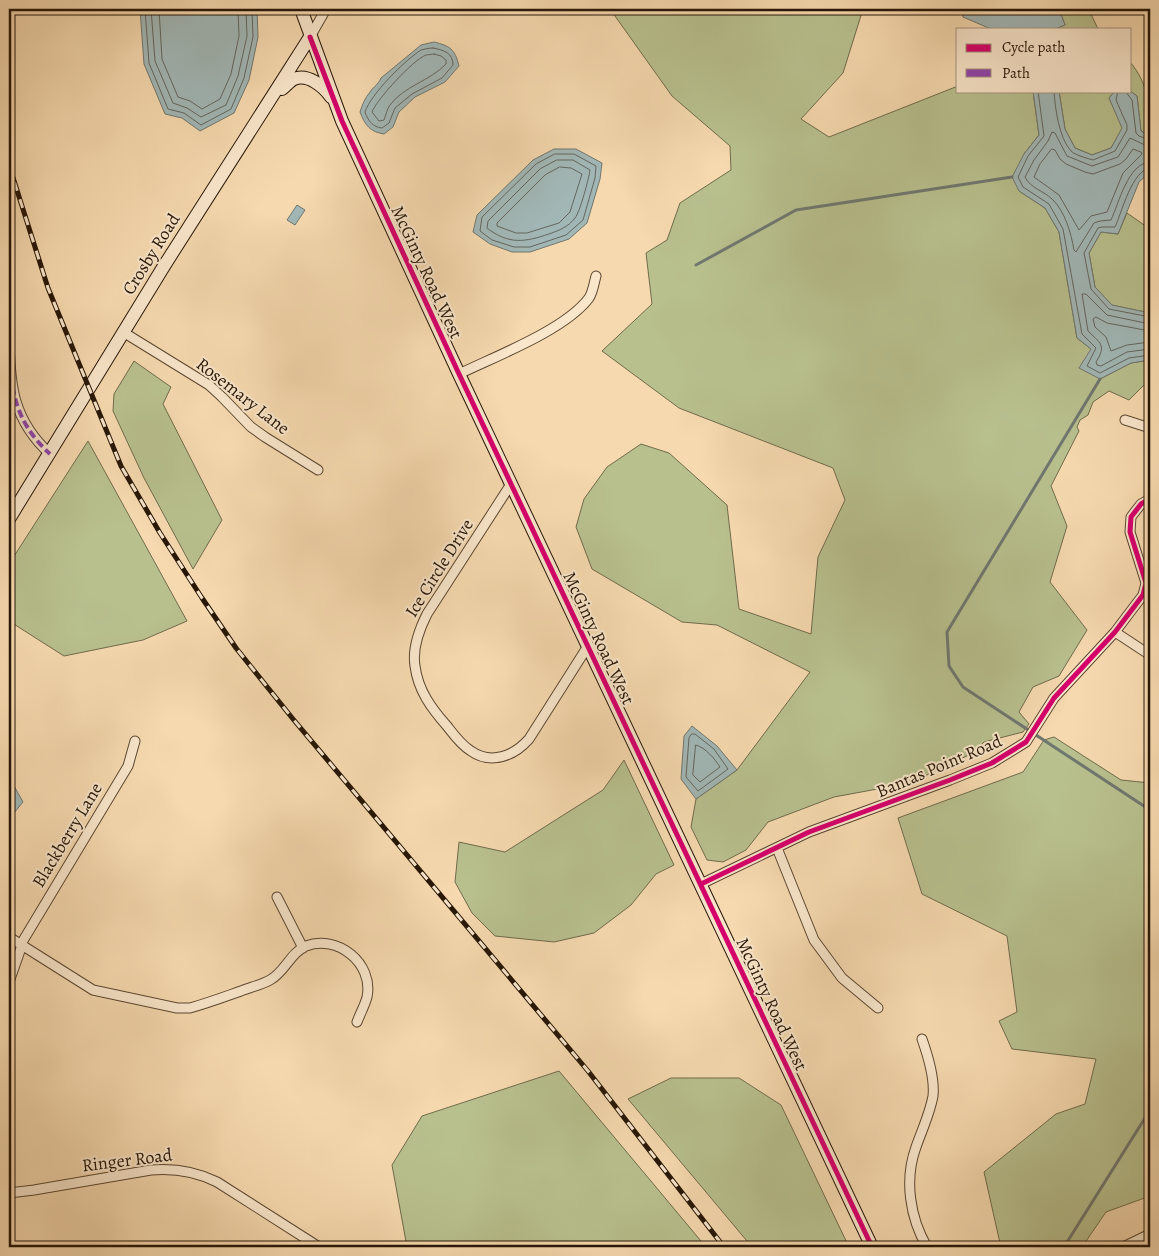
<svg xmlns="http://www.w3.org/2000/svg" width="1159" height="1256" viewBox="0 0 1159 1256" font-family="Alegreya,serif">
<rect width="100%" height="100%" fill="#f6d9af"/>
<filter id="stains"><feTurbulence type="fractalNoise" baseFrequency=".004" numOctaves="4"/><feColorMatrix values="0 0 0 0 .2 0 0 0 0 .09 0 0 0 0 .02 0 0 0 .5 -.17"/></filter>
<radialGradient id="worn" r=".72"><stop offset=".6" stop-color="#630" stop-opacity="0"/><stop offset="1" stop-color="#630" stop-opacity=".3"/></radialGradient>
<!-- green -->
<path fill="#b8c08e" stroke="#706b4a" d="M610,9H863L843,73L801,119L829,137L958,86V91H1033L1039,135L1024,154L1019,191L1045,208L1059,232L1077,338L1091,349L1100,379L1131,363L1150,360V379L1129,400L1109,391L1093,402L1088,415L1080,420L1077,427L1079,431L1051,486L1067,526L1050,582L1087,630L1059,676L1033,687L1019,712L1029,724L1023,732L984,742L975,752L910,783L834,797L768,822L746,850L723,862L707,860L691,827L696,799L737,770L810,672L717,625L682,622L592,569L576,527L584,499L607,467L641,444L669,453L727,505L739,609L811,634L818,557L845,500L833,468L679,408L602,351L652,304L646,253L667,240L680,203L731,170L730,146L672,96Z
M1059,9H1076L1091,14L1098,29H1055L1065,25Z
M1130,62C1149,84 1150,108 1150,136L1141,131L1137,96L1130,91Z
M1059,91H1115L1109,98L1123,128L1111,148L1092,155L1075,148L1065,129Z
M1127,213L1150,229V313L1111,305L1095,287L1089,253L1101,232L1118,234Z
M134,361L171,387L163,404L222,520L193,569L144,478L113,411L114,394Z
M88,441L187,621L143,640L64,656L9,621V564Z
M1054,737L1121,780L1150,783V1196L1106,1212L1082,1247H1032L1027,1242L1000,1243L984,1172L1056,1114L1085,1104L1096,1059L1012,1049L999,1021L1017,1012L1007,936L922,894L898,818L1023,772L1044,740Z
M624,760L674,865L656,874L631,905L594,933L554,942L495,936L472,913L455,882L459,842L505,852L603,790Z
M559,1071L706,1247H407L392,1165L422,1116Z
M671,1078H739L781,1105L849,1247H752L628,1099Z"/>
<!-- water -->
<path fill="#a1b7b6" stroke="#707770" d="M140,9H257L258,37L249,80L234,113L200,131L182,118L165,114L144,64Z
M961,9H1059L1065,25L1055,29H991L963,17Z
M434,42C450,46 455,49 459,66L445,82L415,97L399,112L393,127L384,134C370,132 365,125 360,112C362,105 365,98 370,92C374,86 378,85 381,78L421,45Z
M1033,91H1059L1065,129L1075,148L1092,155L1111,148L1122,128L1109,98L1115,91H1130L1137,96L1141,131L1150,136V172L1139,182L1118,234L1101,232L1089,253L1095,287L1112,305L1150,313V360L1131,363L1100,379L1079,368L1091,349L1077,338L1059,232L1045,208L1019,191L1012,177L1024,154L1039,135Z
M554,149H576L602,163L600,179L587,223L569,239L530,252H512L490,244L473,232L477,215L533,160Z
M297,205L305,210L295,225L287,220Z
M692,726L717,746L737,770L696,799L681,779L684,736Z
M9,777L23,802L9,819Z"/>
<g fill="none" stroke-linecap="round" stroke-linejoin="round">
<!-- shore -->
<path stroke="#64665e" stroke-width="1" d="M145,9L149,63L168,109L184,113L201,125L231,109L244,78L253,37L252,9
M151,9L155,61L173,103L187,108L201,117L226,105L238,76L247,36L246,9
M159,9L162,59L178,97L190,101L202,109L220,99L231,74L239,36L238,9
M433,48C444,50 453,53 453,65L442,78L412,94L395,108L389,123L382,128C373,127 368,121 365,112C371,94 404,61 421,50C425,49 429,48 433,48Z
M434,54L441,56L446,60V64C430,81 404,86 390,105C387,109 386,115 384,120L379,121L372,112C377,99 413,60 426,55C427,55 433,54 434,54Z
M1038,91L1044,136L1028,156L1018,177L1023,187L1049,204L1063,229L1082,334L1096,348L1087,366L1100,373L1129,358L1150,355
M1054,91C1055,108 1059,138 1071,151C1075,155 1086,158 1093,160L1115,151L1127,130V125L1116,100L1118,91
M1125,91L1132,100L1136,133L1139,136L1150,140
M1150,146L1145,145L1130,138L1118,157L1092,166L1067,156L1055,133L1052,132L1048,141L1034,160L1025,177C1030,188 1044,191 1052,199C1065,211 1071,233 1074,250L1076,252L1094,223L1100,221L1111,220C1119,203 1128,163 1150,162
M1052,149L1055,150L1060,159L1066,164L1085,172L1093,174L1120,164L1126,159L1133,149L1141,152L1142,154L1123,173L1107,212L1091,216L1079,230L1059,195L1034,177L1040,164Z
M555,154H574L596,166L595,178L583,220L566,235L530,247H514L492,240L480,231L482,217L536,164Z
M557,160H573L590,170C589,178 580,212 575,218C568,227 560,230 549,234C525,242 509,245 487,228L488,221L540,169Z
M560,167L571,168L582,174L570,212L559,223L527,233H516L497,226V223L545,175Z
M1150,168C1132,170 1122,212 1115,227H1102L1098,228L1084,253L1091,289L1109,309L1150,317
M1150,324L1107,315L1086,294H1082L1088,331C1100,343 1107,345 1096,362L1097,365L1101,366L1127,352L1150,349
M1150,331L1107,323L1096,317L1093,319L1095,327L1106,337L1111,351L1127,345L1150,342
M692,734H695L714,749L728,769L698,791L686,777L689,738Z
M696,745C706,748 714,758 720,767L700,782L693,775Z"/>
<!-- stream -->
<path stroke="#707770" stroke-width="3" d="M696,265L796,210L1012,177
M1100,379L947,632L949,666L963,687L1150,810
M1064,1247L1150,1110"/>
<!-- street casing -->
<g stroke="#5b4731" stroke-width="11">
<path id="street" d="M310,37L326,9
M123,332L209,385L222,397L251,427L265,437L318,470
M9,339C10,386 13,420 50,454
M459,374C496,356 565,330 589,298C593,292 594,283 596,276
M1125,420L1150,428
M511,484L427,614C419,630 412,648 415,666C418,690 431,708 447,726C454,735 461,745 471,751C491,765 514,756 529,739L588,646
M1115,632L1150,655
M777,848L814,940L842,978L878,1008
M701,884L809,832L950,780L992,763L1026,742L1054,698L1115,632L1143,595L1146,583L1130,532L1131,517L1141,504L1150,499
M277,897L303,948
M9,937L93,990L177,1008H190C208,1003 224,997 241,991C251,987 261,985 270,980C285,972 290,953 306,946C337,934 374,963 367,997C365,1005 360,1014 357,1022
M9,982L21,948V944L128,766L135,741
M922,1039C928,1056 935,1078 933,1096C930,1113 922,1130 916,1147C904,1180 910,1218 927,1247
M9,1193L34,1190L151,1170C175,1168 195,1171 217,1182L319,1247
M1123,1247L1150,1234"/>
</g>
<!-- secondary casing -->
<g stroke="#271607" stroke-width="14">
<path id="secondary" d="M301,9L342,121L459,374L872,1247
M282,89C286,86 290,81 294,79C308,73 324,87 331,97
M9,519L164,266L310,37"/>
</g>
<!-- street -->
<use href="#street" stroke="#f9e6cb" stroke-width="9"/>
<!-- secondary -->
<use href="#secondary" stroke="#f9e6cb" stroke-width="12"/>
<!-- rail casing -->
<g stroke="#271607" stroke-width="5">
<path id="rail" d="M9,165L48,288L121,466L160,533L202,598L236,648L293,719L588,1071L724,1247"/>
</g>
<!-- rail -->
<use href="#rail" stroke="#f9e6cb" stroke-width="3" stroke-dasharray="9" stroke-linecap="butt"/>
<!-- quiet -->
<path stroke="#8e44ad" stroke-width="4" stroke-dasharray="8 4" stroke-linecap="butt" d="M9,339C10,386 13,420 50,454"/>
<!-- cycleway casing -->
<g stroke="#f9e6cb" stroke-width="8">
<path id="cycleway" d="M310,37L342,121L459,374L872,1247
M701,884L809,832L950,780L992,763L1026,742L1054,698L1115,632L1143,595L1146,583L1130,532L1131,517L1141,504L1150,499"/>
</g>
<!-- cycleway -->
<use href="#cycleway" stroke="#d6006c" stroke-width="5"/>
</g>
<g text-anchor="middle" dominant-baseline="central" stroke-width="4" stroke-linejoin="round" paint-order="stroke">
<!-- street labels -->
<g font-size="18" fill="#271607" stroke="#f9e6cb">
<text transform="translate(151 254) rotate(-58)">Crosby Road</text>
<text transform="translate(427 272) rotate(65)">McGinty Road West</text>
<text transform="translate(243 396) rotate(38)">Rosemary Lane</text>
<text transform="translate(439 568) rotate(-58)">Ice Circle Drive</text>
<text transform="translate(599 638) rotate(65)">McGinty Road West</text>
<text transform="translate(939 766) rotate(-23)">Bantas Point Road</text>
<text transform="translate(67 835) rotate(-59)">Blackberry Lane</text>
<text transform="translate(772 1004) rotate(65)">McGinty Road West</text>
<text transform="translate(127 1160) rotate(-7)">Ringer Road</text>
</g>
</g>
<!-- margin -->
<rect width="1159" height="1256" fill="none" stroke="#f6d9af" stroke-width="30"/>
<rect x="10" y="10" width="1139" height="1236" fill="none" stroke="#271607" stroke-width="2.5"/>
<rect x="15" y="15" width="1129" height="1226" fill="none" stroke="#271607"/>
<!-- legend -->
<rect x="956" y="28" width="175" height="65" fill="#f9e6cb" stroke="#a5937d"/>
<rect x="966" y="44" width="25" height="8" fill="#d6006c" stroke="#a5937d"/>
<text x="1002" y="52" font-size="15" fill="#271607">Cycle path</text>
<rect x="966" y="69" width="25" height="8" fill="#8e44ad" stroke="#a5937d"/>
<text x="1002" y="78" font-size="15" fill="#271607">Path</text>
<rect width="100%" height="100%" filter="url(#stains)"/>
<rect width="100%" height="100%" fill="url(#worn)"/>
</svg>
